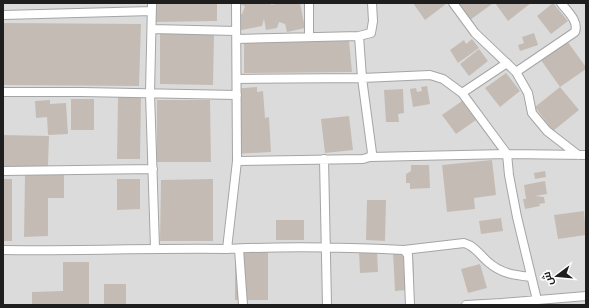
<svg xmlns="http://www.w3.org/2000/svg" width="589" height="308" viewBox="0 0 589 308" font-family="'Noto Sans',Cairo,sans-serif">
<rect width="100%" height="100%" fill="#efece4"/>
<!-- residential -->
<path fill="#dcdbdb" d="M3,3H586V305H3Z"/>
<!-- building -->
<path fill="#c4bcb4" d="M156,3H217V21L156,22Z
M243,3H271V5L279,3H300L305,28L287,32L285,24L279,22L277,28L266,30L264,19L262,26L236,31L233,16L242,14L245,6L239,4Z
M413,3H445L446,4L425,20Z
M458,3H492V4L470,20Z
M495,3H531L508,21Z
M553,3L568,21L551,34L537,16Z
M3,23L141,24L139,86L3,85Z
M534,33L538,45L520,51L518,45L524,43L522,37Z
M160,34H214L213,85L160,84Z
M472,39L479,48L458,63L450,50L464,40L466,44Z
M349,41L352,72L244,73V42Z
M567,41L586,67V69L560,87L579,110L553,131L535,107L560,87L541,60Z
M479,49L488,61L469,76L460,64Z
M506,73L520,91L500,107L485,88Z
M427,86L430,104L413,107L410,89L416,88L417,92L422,91L421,87Z
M257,87V92L263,91L265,118L269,117L271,152L236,154L232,89Z
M403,89L404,113L398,114L399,122H386L384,90Z
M118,97H141L140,159H117Z
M71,99H94V130H71Z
M50,100V104L66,103L68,134L48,135L47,117L36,118L35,101Z
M157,100H210L211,162H157Z
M462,101L476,120L456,134L442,115Z
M349,116L353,150L325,153L321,119Z
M3,135L49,136L48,166H3Z
M492,160L496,195L474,198L475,209L447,212L442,165Z
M411,165H429L430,188L410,189V183H406V174L411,171Z
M545,171L546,177L535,179L534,173Z
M25,175H64V198H48V236L24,237Z
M3,179H12V241H3Z
M117,179H140V209L117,210Z
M213,179V241H160L161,180Z
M545,181L547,194L535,196L544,197L545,203L539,204L540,206L525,209L523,199H526L524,185Z
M367,200H386L385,241L366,240Z
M584,211L586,235L558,239L554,215Z
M501,218L503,231L481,234L479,221Z
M276,220H304V240H276Z
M235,251H268V300H235Z
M377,251L378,272L360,273L359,252Z
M393,252H403L404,257L413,256L414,274H407L408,290L395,291Z
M63,262H89V305H32V292L63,291Z
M480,264L487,288L468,293L461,269Z
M104,284H126V305H104Z"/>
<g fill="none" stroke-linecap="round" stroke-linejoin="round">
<!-- minor casing -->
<g stroke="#a5a5a5" stroke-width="10">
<path id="minor" d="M152,3L150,93L155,248
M309,3V37
M453,3L475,33L516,72
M561,3C567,11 579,21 575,32L516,72L528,93L532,113L547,131L578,155
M3,15L152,11
M152,29L236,31
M237,39L359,36
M237,79L362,78L430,75L443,79L462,93L507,63
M3,92H82L237,95
M462,93L507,154L509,175L517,217L537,300
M370,157L507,154L586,155
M324,159L327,305
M237,161L363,159L370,157L372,153L362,78L359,36L371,33L373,21L372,3
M3,171L153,169
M227,249C286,246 345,247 404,250L408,255L410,305
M239,249L243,305
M3,250C78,251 153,248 227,249L237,161L236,3
M404,250L464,243C475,246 480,255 488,262C502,274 514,275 531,277
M466,305L502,303L586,296"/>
</g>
<!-- minor -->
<use href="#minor" stroke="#fff" stroke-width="8"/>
</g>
<!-- border -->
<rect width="589" height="308" fill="none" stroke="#1e1e1e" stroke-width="8"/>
<!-- north arrow -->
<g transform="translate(557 276) rotate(254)" stroke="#ffffff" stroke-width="3" paint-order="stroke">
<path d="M0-3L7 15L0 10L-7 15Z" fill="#1e1e1e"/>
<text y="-6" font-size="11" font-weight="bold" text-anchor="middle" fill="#1e1e1e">ش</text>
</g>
</svg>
